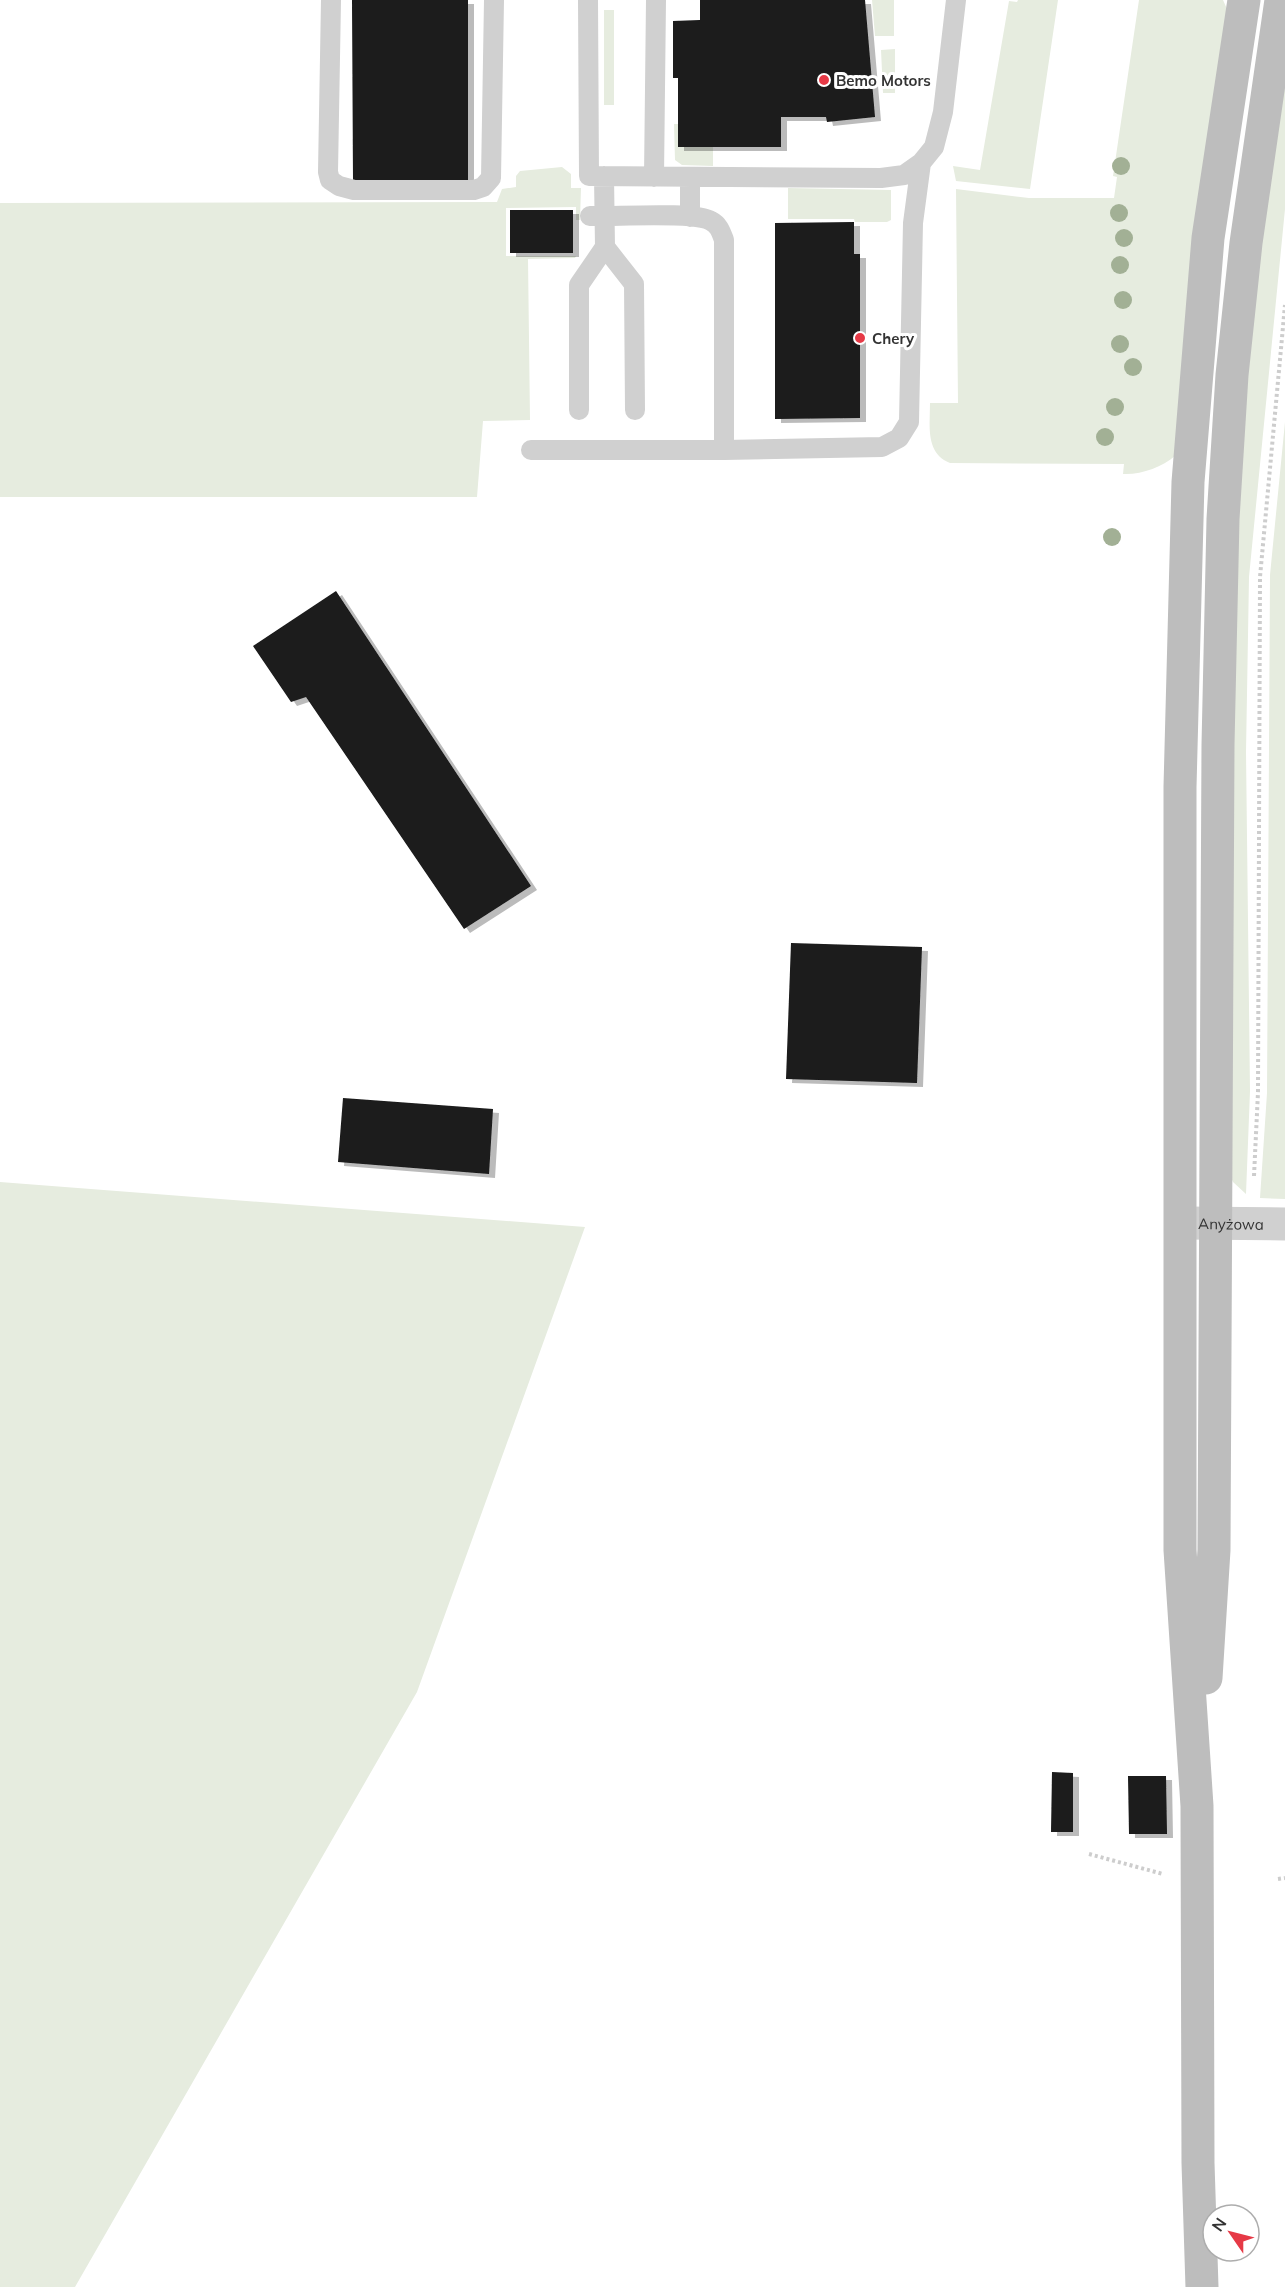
<svg xmlns="http://www.w3.org/2000/svg" width="1285" height="2287" viewBox="0 0 1285 2287" font-family="Mulish,sans-serif">
<defs>
<filter id="shadow"><feDropShadow dx="6" dy="4" stdDeviation="0" flood-color="#0004"/></filter>
</defs>
<rect width="100%" height="100%" fill="#fff"/>
<!-- green -->
<path fill="#e6ecdf" d="M872,0H894V36H875Z
M1018,0H1058L1030,189L956,181L953,166L980,170L1009,1L1017,2Z
M1139,0H1223L1227,9L1175,456C1162,467 1141,475 1123,474L1124,464L950,463C925,453 930,426 930,403H958L956,189L1029,198H1114L1117,177L1113,176Z
M604,10H614V105H604Z
M1285,35V209L1249,577L1246,752L1250,1091L1246,1194L1233,1182L1228,1171L1227,745L1242,376Z
M895,49V93H883L881,50Z
M674,124H678V147H713V166L682,165L675,160Z
M562,167L571,174V188H581L580,220H576V207L506,208V256H576L575,258L528,259L530,420L483,421L477,497H0V203L497,202L502,189L516,187V176L520,171Z
M788,188L891,190V220L887,222H855L854,219H788Z
M1285,422V1199L1260,1198L1267,1093L1270,575Z
M0,1182L585,1227L417,1692L75,2287H0Z"/>
<!-- building -->
<path fill="#1a1a1a" filter="url(#shadow)" d="M352,0H468V180L353,181Z
M700,0H865L875,117L827,122L826,117H781V147H678V78H673V21L700,20Z
M510,210H573V253H510Z
M854,222V254H860V418L775,419V223Z
M336,591L531,886L464,929L306,697L291,702L253,646Z
M791,943L922,947L917,1083L786,1079Z
M343,1098L493,1109L489,1174L338,1162Z
M1052,1772L1073,1773V1832H1051Z
M1128,1776H1166L1167,1834H1129Z"/>
<g fill="none" stroke-linecap="round" stroke-linejoin="round">
<!-- path -->
<path stroke="#cdcdcd" stroke-width="4" stroke-dasharray="3 3" stroke-linecap="butt" d="M1254,1176L1258,1092L1260,577L1285,305
M1089,1854L1163,1874
M1278,1879L1285,1878"/>
<!-- service -->
<path stroke="#d0d0d0" stroke-width="20" d="M331,0L328,172L330,180L339,186L354,190H474L483,187L491,178L494,0
M588,0L589,176L881,178L904,175L921,163L934,147L943,112L956,0
M654,177L656,0
M590,216C613,217 695,211 711,221C719,225 721,232 724,240V450
M690,217V177
M605,247L634,284L635,410
M579,410V285L605,247L604,176
M531,450H724L882,447L899,438L909,422L913,223L921,163"/>
<!-- minor -->
<path stroke="#d0d0d0" stroke-width="33" id="s1" d="M1186,1223L1285,1224"/>
<!-- secondary -->
<path stroke="#bdbdbd" stroke-width="33" d="M1206,1678L1214,1550L1218,745L1223,519L1232,375L1246,243L1281,0
M1202,2287L1198,2163L1197,1806L1180,1550V787L1188,482L1208,238L1244,0"/>
</g>
<!-- trees -->
<g fill="#a2b095">
<circle cx="1121" cy="166" r="9"/>
<circle cx="1119" cy="213" r="9"/>
<circle cx="1124" cy="238" r="9"/>
<circle cx="1120" cy="265" r="9"/>
<circle cx="1123" cy="300" r="9"/>
<circle cx="1120" cy="344" r="9"/>
<circle cx="1133" cy="367" r="9"/>
<circle cx="1115" cy="407" r="9"/>
<circle cx="1105" cy="437" r="9"/>
<circle cx="1112" cy="537" r="9"/>
</g>
<!-- markers -->
<g fill="#e63946" stroke="#fff" stroke-width="2">
<circle cx="824" cy="80" r="6"/>
<circle cx="860" cy="338" r="6"/>
</g>
<g text-anchor="middle" dominant-baseline="central" stroke-width="6" stroke-linejoin="round" paint-order="stroke">
<!-- poi labels -->
<g font-size="15" font-weight="bold" fill="#333" stroke="#fff" text-anchor="start">
<text x="836" y="80">Bemo Motors</text>
<text x="872" y="338">Chery</text>
</g>
<!-- street labels -->
<g font-size="15" fill="#333" stroke="#fff">
<text stroke="none"><textPath href="#s1" startOffset="45">Anyżowa</textPath></text>
</g>
</g>
<!-- north arrow -->
<g transform="translate(1231 2233) rotate(305)"><circle r="28" fill="#ffffff" stroke="#adadad" stroke-width="1.5"/>
<path d="M0-4.5L10 22L0 15L-10 22Z" fill="#e63946"/>
<text y="-9" font-size="16" font-weight="bold" text-anchor="middle" fill="#333333">N</text>
</g>
</svg>
